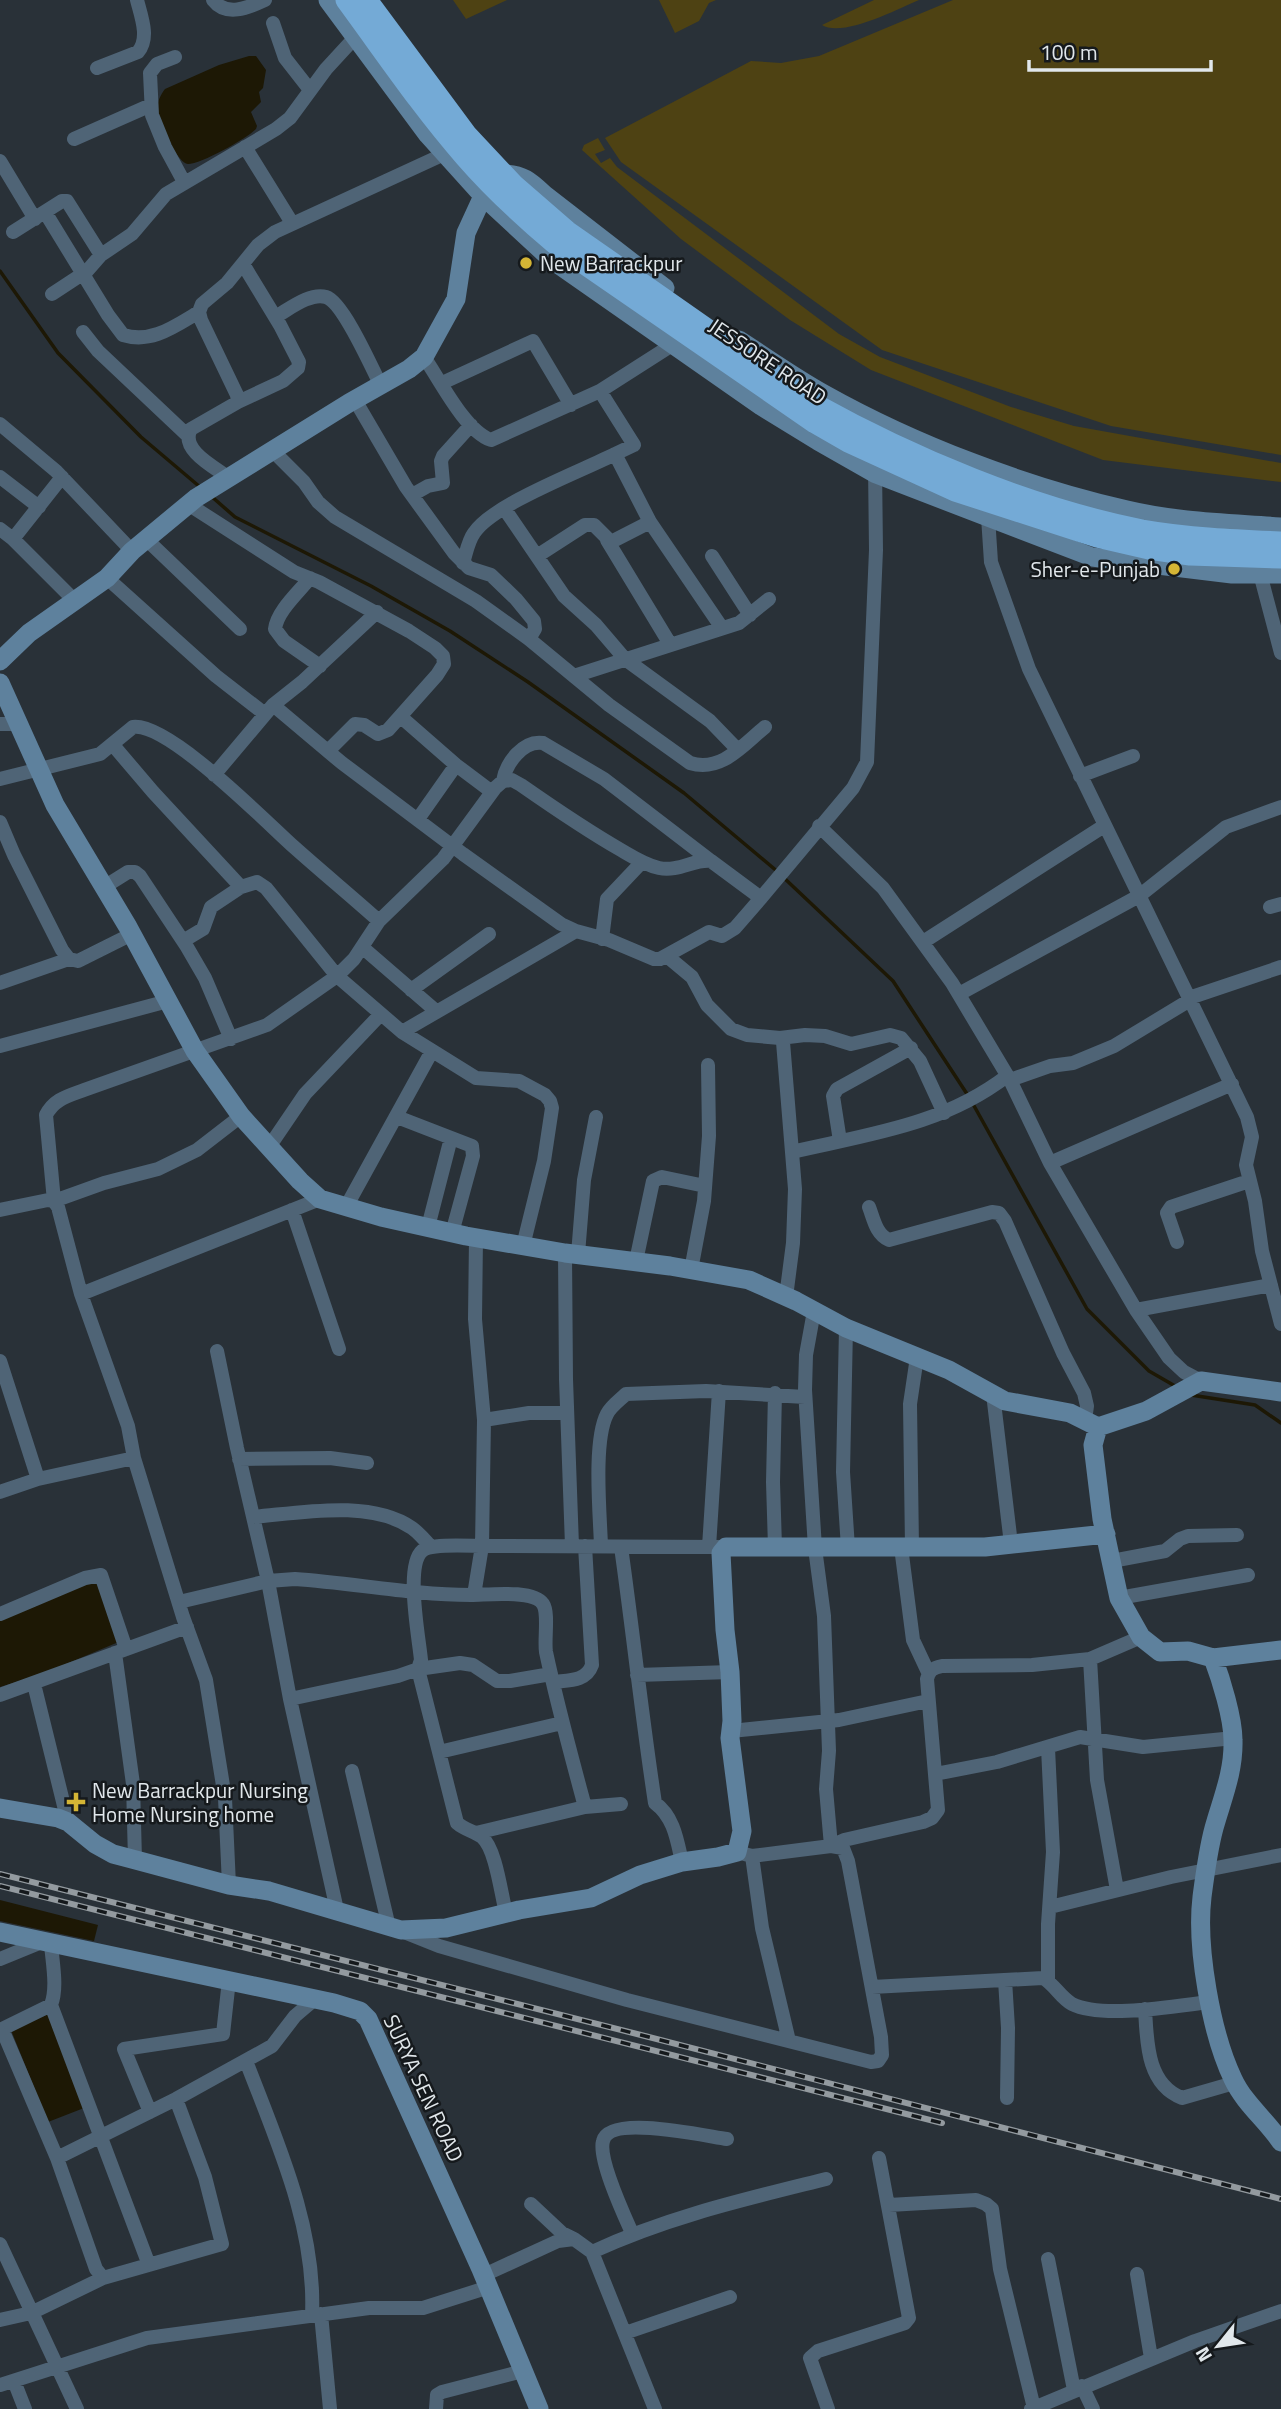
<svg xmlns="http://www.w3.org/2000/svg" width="1281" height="2409" viewBox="0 0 1281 2409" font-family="'Titillium Web',sans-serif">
<rect width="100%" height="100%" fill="#293138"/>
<!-- green -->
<path fill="#4e4213" d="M453,0H507L466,19Z
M659,0H716L709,3L699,21L675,33Z
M874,0H919C898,9 842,38 822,25Z
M953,0H1281V455L1111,426L882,350L621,162L605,138L751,61L781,63L819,56Z
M598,138L605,150L595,154L601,163L610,158L617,167L839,334L880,357L1011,407L1074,426L1281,463V482L1103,460L871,370L790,320L681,239L582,150L584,145Z"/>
<!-- water -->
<path fill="#1d1805" d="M249,56H256L266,70L263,88L259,92L261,102L251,112L257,126L256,129C246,139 201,164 188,164C178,164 160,124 158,114C156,105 159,97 165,89L219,65Z
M98,1580L121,1641L42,1674L0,1687V1619Z
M0,1900L98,1925L94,1941L0,1921Z
M49,2014L84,2108L48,2122L11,2030Z"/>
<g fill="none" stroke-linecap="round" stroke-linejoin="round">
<!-- stream -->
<path stroke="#1d1805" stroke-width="3.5" d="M0,271L58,353L141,437L200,487
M211,496L235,517L371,586L450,631L528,682L684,793L778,872
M783,877L893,981L969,1097
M973,1104L1087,1309L1149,1371L1175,1386
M1191,1395L1255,1405L1281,1423"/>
<!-- street -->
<path stroke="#4f6476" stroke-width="14" d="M213,0C226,17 248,8 265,0
M273,23L285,58L310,90
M175,57L157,64L150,73L152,115L165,147L184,182
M97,68L138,52C150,38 141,16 137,0
M74,139L151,105
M245,147L292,223
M0,161L35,219
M45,212L108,315L123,335C152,344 175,326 199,312
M13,232L62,201H67L101,255
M52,294L87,271L101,255L132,234L166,194L276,129L290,118L326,69L360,32
M275,317C288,310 310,292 326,297C343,302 372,368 381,386
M83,332L98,351L187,435
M424,357C440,380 465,431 491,440L600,391L634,445L615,454L650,522L722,628
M442,383L533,341L571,405
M600,391L672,345
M355,400L406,487L454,553L469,568L491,575L516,599L534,621L535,629L529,639
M238,402L283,381L298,368L299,362L280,325L243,264
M0,424L56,471L132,551
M272,450L304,482L318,502L335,517L476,601L529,639L609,705L690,763C721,773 743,745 765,727
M0,477L39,507
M228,477C214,467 179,449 191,429L238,402L237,395L201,320L199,312L202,304L227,283L258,245L275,232L453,150
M412,495L428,486L443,483L441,461L443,456L471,425
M188,504L294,572L319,582L409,631L435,648L443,656L444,664L437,675L388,730L378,734L364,725L355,724L328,751
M504,508L564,596L596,625L625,659L710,721L738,750
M990,510L988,517L991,562L1029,669L1247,1117L1252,1137L1246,1165L1255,1201L1262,1251L1281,1324
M0,529L13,539L74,600
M13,539L62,477
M146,539L240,629
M607,540L670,644
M537,556L585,525H594L611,542L650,522
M712,556L750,615
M463,563C466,554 468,541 474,533C493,504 582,471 615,454
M1258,566L1281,653
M107,578L216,676L265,714
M310,578C299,592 277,611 275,629L284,641L320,666
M574,676L739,623L769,599
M273,705L342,763L463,854L561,924L576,931L609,940L654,959H660L709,932L722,936L735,928L761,898L853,788L867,762L876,550L875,466
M401,717L456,765L492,792
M0,724H20
M113,745L153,792L241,887
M214,775L273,705L302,682L377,612
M1080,776L1133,756
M0,779L100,754L133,727C168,722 266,822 294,847C322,872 351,896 379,921
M503,781C506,763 523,740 543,743L604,779L711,861
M418,819L456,765
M0,822L14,855L62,950L69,959L78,961L132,934
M819,826L883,888L952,983L1010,1080L1050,1163L1136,1310L1169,1358L1184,1372L1201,1381
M104,887L128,872H135L140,876L187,947L205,978L231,1039
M1270,907L1281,904
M602,939L607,899L642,862
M183,941L203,929L211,907L241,887L257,882L266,888L337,976L402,1032L476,1078L519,1081L545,1095L550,1101L552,1108L544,1161L523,1246
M923,942L1104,826
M362,947L436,1011
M668,957L692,977L707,1005L731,1029L747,1035L780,1038L783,1042L795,1189L793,1243L786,1297
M0,983L69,959
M411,990L489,934
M959,994L1139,896L1226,827L1281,807
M1189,998L1281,967
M402,1032L576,931
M780,1038L805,1035L825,1036L851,1044L890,1035L901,1038L920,1061L944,1113
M0,1046L168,1001
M1010,1080L1050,1066L1073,1063L1114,1046L1190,1000
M241,1116L197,1150L158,1169L104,1183L54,1201L46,1115C54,1099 68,1096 84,1090L267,1025L337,976L354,959L379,921L443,859L495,788L503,781L512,780L521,785C554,808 586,830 621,850C633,857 645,865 659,868C679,872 694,859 711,861L761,898
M397,1117L472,1146L473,1156L452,1233
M840,1141L833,1096L837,1089L911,1048
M269,1147L305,1094L381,1014
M792,1152C870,1134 943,1125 1007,1076
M1050,1163L1232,1084
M346,1207L432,1051
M869,1207C874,1220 876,1234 889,1240L992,1212L999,1213L1005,1221L1063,1353L1084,1393L1087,1406L1085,1420
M0,1210L48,1200L54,1201L58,1207L81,1294L128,1426L134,1458L183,1617L206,1680L225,1798L229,1885
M292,1210L339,1349
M428,1227L451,1138
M1177,1242L1167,1213L1171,1207L1249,1181
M565,1253L566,1379L572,1546
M578,1254L584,1180L596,1117
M636,1261L653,1181L662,1177L705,1186
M691,1270L704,1201L709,1136L708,1065
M81,1294L320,1199
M1136,1310L1271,1285
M814,1311L806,1355L805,1390L815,1548L824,1616L829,1751L826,1789L831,1846L844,1840L923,1822L932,1818L938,1810L927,1679C929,1670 933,1668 942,1666L1032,1665L1090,1659L1141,1637
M846,1328L843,1472L848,1548
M217,1351L237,1448L268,1581L290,1699L337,1910
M0,1361L38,1479L0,1492
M993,1394L1011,1544
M484,1420L529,1413H567
M239,1459L330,1458L367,1463
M38,1479L134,1458
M253,1517C300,1513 370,1499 412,1528C419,1533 425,1540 431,1547
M601,1546C600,1514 593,1441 607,1414C611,1406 620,1400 626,1394L706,1391L805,1397
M621,1547C633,1632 642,1718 655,1803C674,1817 677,1840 682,1862
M709,1547L719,1391
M775,1547L773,1482L775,1393
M901,1547L913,1640L928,1672
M912,1547L910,1404L917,1357
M1112,1561L1165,1551L1180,1539L1188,1536L1237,1535
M474,1595L482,1546L726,1547
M1119,1598L1248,1575
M179,1602L268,1581L295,1579C354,1583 412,1595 471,1595C487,1595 533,1589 543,1604C549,1613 544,1640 546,1652C557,1704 571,1755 585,1807
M0,1614L85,1578L101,1575L126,1649
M115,1653L133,1784L135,1860
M1090,1659L1097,1780L1117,1890
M637,1675L730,1672
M553,1682C568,1680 586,1682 592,1665L585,1546
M34,1684L68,1822
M0,1695L187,1627
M290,1699L398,1676L418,1669L421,1660C419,1638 405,1566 422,1551C431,1543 470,1546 482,1546L484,1420L475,1319L476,1238
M731,1731L839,1720L928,1701
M1048,1748L1053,1852L1048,1924V1981
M439,1752L562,1723
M352,1771L389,1927
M935,1774L997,1762L1080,1737L1143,1747L1234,1738
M476,1833L585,1807L621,1804
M752,1856L762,1928L789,2041
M1050,1907L1171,1877L1281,1855
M506,1913C501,1894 496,1849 482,1837C474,1831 465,1830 457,1823L418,1669L460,1663L473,1665L497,1681H510L551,1674
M404,1932L439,1946L627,2000L871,2062L878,2061L882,2055L881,2037L848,1861L843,1848L831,1846L752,1856L737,1852
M0,1959L44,1941
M1005,1980L1008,2028L1007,2098
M872,1987L1043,1978C1055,1985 1060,1997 1072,2004C1102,2019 1175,2006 1209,2002
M51,2005L149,2265
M1145,2009C1147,2040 1146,2084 1182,2098L1234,2083
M2,2029L57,2158L96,2269L103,2278L222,2244L205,2177L176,2099
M0,2030L51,2005C58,1987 52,1961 51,1943
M246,2061C277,2142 316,2227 312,2315
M150,2112L124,2049L223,2034L229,1980
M57,2158L176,2099L272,2046L295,2016L315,1999
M531,2204L562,2233L574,2239
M889,2205L976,2200L986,2204L992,2209L1000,2269L1034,2408L1031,2409
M632,2233C624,2215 598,2159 603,2141C609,2114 705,2136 727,2139
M0,2244L77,2409
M1048,2259L1074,2390
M1137,2274L1151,2358
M484,2275L558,2241L574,2239L592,2252
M321,2314L330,2409
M0,2320L31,2313L103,2278
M625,2333L730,2297
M14,2381L25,2409
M0,2385L147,2338L369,2308H423L489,2287
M1082,2386L1093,2409
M1034,2408L1195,2341L1281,2311
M436,2409L437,2395L442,2392L523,2371
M655,2409L592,2252C667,2217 746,2199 826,2179
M828,2409L810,2358L818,2351L905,2323L909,2318L879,2158"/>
<!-- secondary -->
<path stroke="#5e819d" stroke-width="19" d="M328,0L428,135L483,196L552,260L761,406L818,441L876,474L1092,557L1232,574H1281
M503,174C523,174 531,182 545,195L665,288
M739,340C767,358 795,378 824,394C915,445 1026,487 1127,510C1177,522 1230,523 1281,527
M0,661L29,633L107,578L132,551L196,498L349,403L409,369L424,357L456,299L466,233L483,196
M0,683L55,805L128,927L195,1051L241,1116L300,1181L320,1199L381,1217L466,1236L565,1253L670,1266L749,1280L796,1301L846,1328L949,1370L1005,1401L1070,1413L1098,1427
M1281,1392L1201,1381L1146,1411L1098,1427L1093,1445L1102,1519L1119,1598L1141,1637L1160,1652L1188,1651L1213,1658C1221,1679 1233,1718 1233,1740C1234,1772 1222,1799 1214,1828C1208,1850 1205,1874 1202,1897C1196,1947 1211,2033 1233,2079C1244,2103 1267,2121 1281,2142
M1213,1658L1281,1650
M0,1808L58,1818L68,1822L95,1844L113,1854L132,1859L229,1885L269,1891L401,1930L446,1928L519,1910L591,1898L640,1875L682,1862L718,1857L737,1852L742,1831L730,1738L732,1721L730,1672L725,1630L721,1553L726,1547H985L1106,1534
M0,1932L334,2003L360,2011L368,2019L481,2269L539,2409"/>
<!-- highway -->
<path stroke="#74aad6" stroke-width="21" d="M346,0C385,53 422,108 465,157C492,188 522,216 554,243L815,423L848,442L955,491L1097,537L1149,549L1190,555L1281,558
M367,0L467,135L514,185L567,231L813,403C912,458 1031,508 1142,530C1188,538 1235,540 1281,542"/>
<!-- rail casing -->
<g stroke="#939a9f" stroke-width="6">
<path id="rail" d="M0,1874L641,2035L1281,2199
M0,1886L942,2123"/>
</g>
<!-- rail -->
<use href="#rail" stroke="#15191c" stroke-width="3.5" stroke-dasharray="10" stroke-linecap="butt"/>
</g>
<!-- markers -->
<g fill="#d4b535" stroke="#15191c" stroke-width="2.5">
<circle cx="526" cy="263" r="7"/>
<circle cx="1174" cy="569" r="7"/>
<path d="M72.5 1791.5h7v7h7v7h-7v7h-7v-7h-7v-7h7z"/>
</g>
<g text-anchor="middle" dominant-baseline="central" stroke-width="5" stroke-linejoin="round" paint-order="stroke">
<!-- poi labels -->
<g font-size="21" fill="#e1e7eb" stroke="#15191c" text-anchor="start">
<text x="540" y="263">New Barrackpur</text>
<text x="1160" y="569" text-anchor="end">Sher-e-Punjab</text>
<text x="92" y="1790">New Barrackpur Nursing<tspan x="92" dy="24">Home Nursing home</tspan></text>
</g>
<!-- street labels -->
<g font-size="21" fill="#e1e7eb" stroke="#15191c">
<text transform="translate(768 361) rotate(34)">JESSORE ROAD</text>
<text transform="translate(424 2088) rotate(65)">SURYA SEN ROAD</text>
</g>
</g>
<!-- north arrow -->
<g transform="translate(1218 2346) rotate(240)" stroke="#15191c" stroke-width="5" paint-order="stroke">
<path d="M0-5L12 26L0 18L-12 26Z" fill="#e1e7eb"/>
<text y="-10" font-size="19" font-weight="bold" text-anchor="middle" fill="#e1e7eb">N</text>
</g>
<!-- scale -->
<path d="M1029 60v10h182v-10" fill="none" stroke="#e1e7eb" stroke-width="3.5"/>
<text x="1040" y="60" font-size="21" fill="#e1e7eb" stroke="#15191c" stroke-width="5" paint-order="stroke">100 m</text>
</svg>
